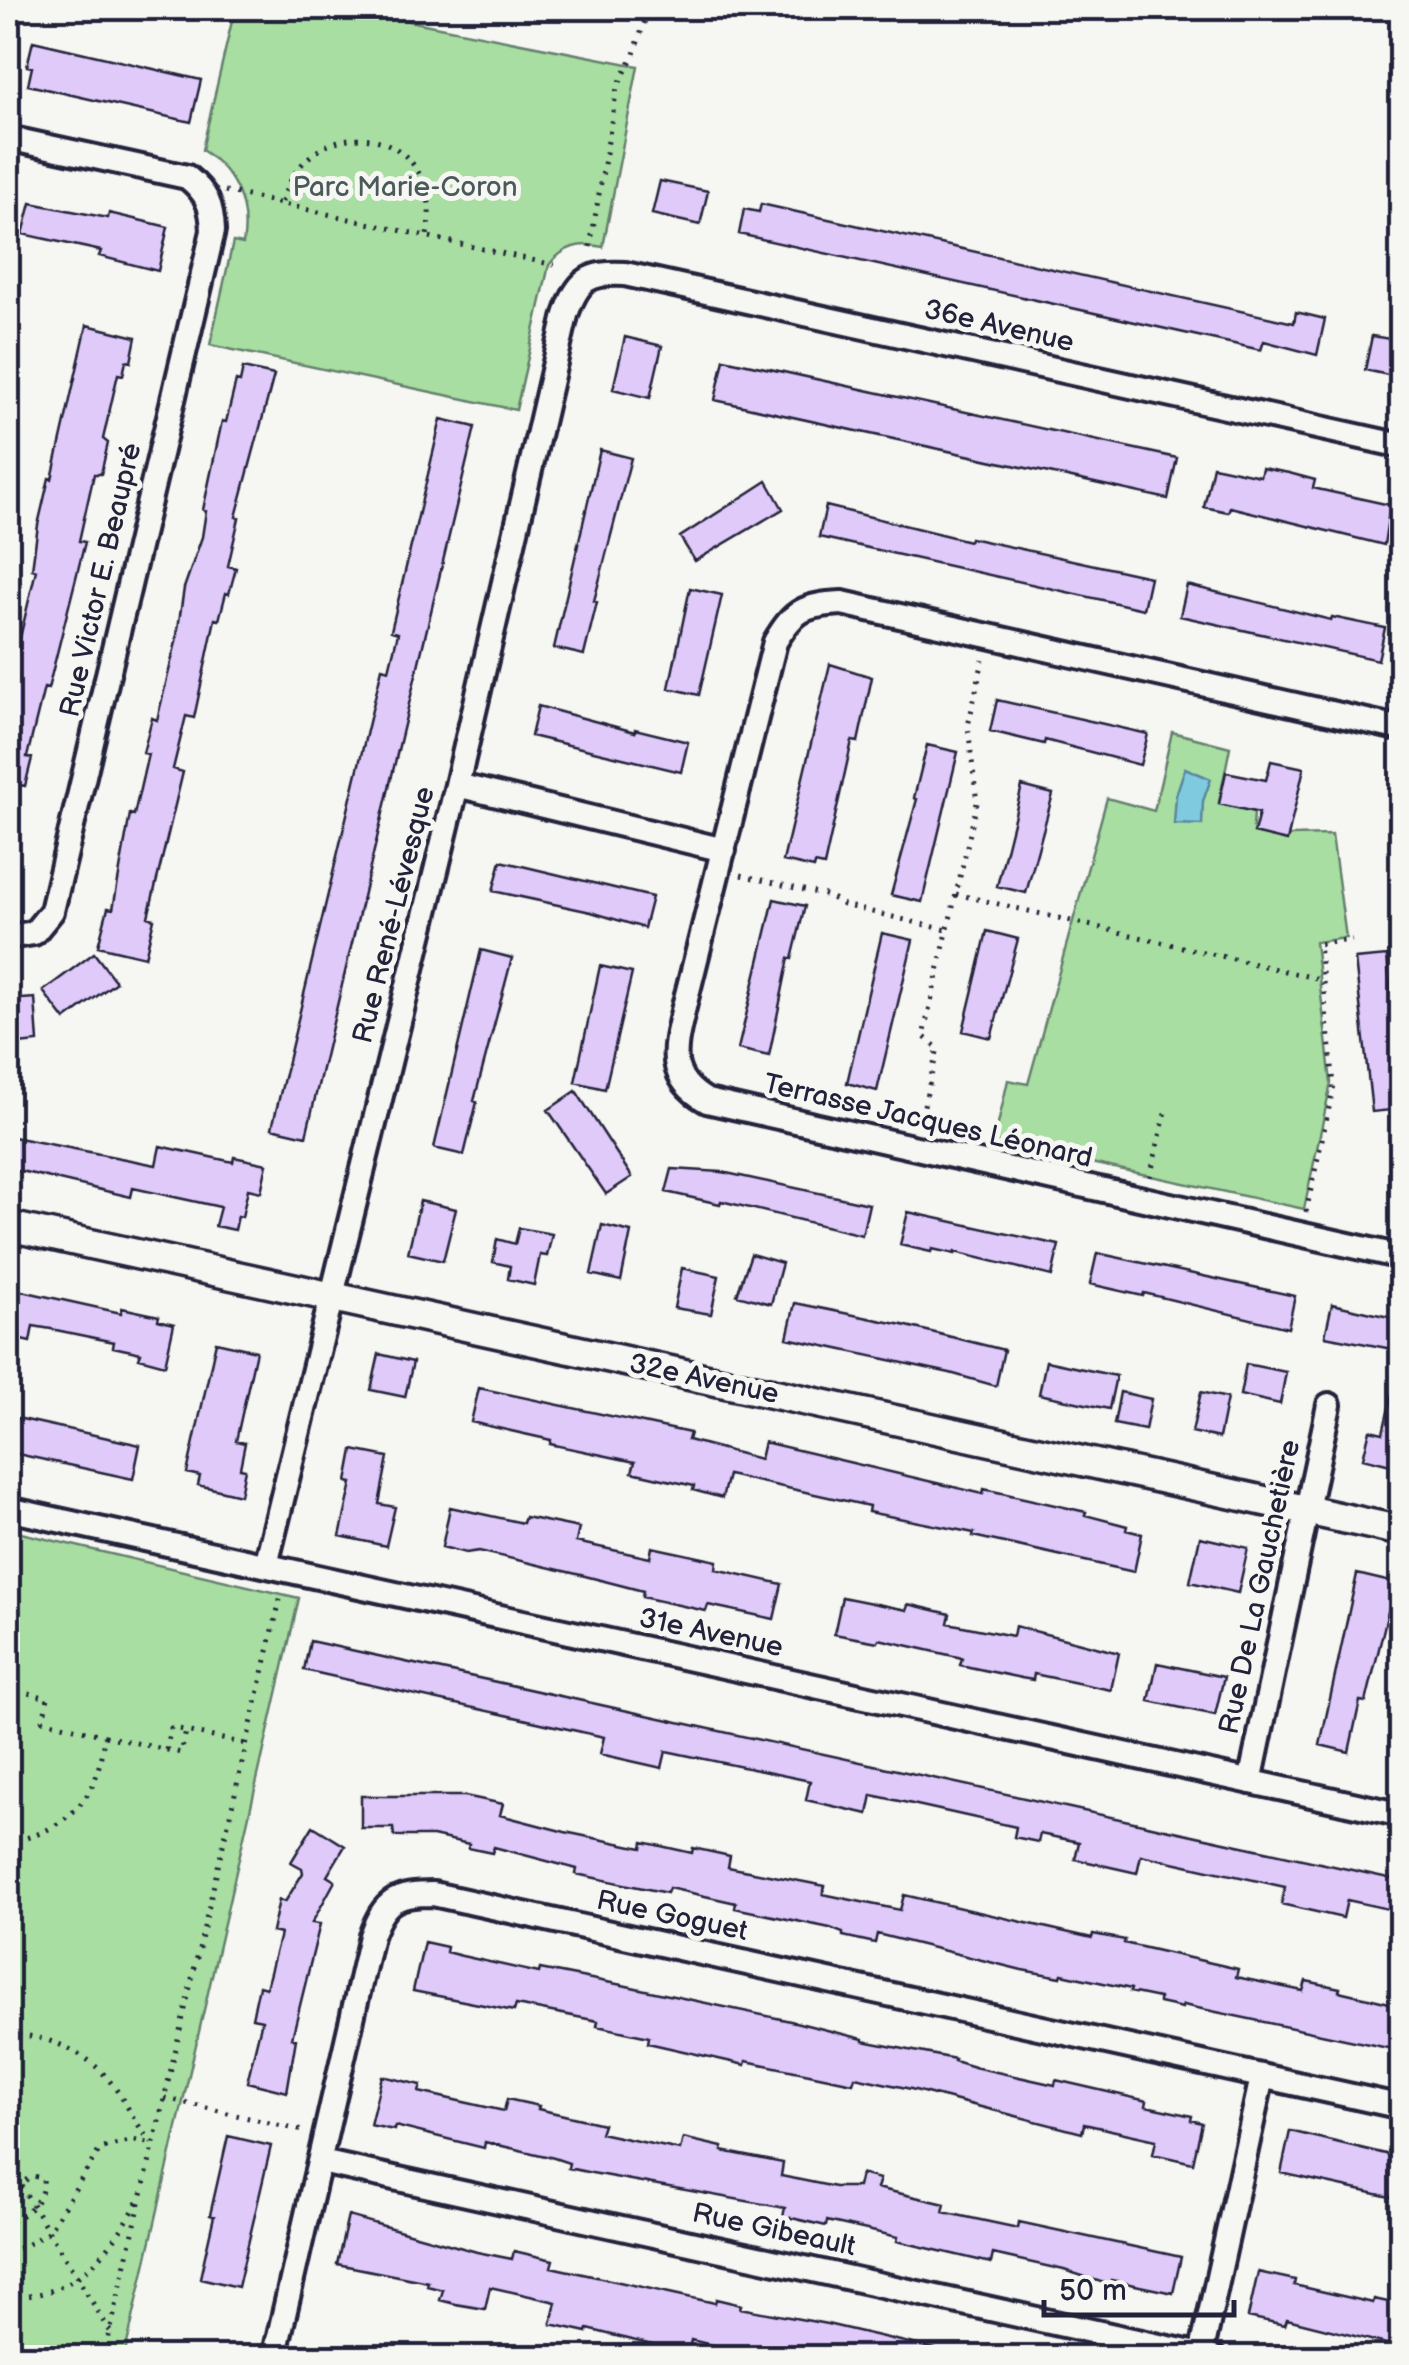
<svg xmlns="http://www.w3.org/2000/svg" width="1409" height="2365" viewBox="0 0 1409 2365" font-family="'Balsamiq Sans',sans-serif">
<rect width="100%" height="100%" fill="#f6f6f2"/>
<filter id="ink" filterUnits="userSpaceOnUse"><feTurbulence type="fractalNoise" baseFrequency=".01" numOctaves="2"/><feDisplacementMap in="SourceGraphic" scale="20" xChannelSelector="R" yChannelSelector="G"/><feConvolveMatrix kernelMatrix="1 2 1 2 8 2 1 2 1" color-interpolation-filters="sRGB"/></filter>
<g filter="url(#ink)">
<!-- green -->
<path fill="#a8dea2" stroke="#65806e" stroke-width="2.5" d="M235,8H342L638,66L603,247C580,242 564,246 549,265L516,410L210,345L233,242L243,244C250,205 235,172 202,150Z
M1172,732L1230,747L1219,802L1254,812L1253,827L1290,836L1332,835L1346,938L1315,942L1331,1083L1304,1209L994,1142L1008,1080L1028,1084L1107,798L1154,811Z
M8,1530L299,1598L124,2357H8Z"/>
<!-- water -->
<path fill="#7fcadf" stroke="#5a879d" stroke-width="2.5" d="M1185,768L1211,779L1203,801L1202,825L1174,824L1176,795Z"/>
<!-- building -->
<path fill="#e0cafa" stroke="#22223b" stroke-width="2.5" d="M33,41L201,80L191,122L28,85L32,67L27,66Z
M660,181L708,191L700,225L652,214Z
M31,203L108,218L109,213L168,227L158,271L99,256L101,251L23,234Z
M761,204L1294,323L1296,312L1325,319L1317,355L1264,341L1261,350L739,234L744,209L759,212Z
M87,325L136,337L131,362L126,361L123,375L118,374L103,439L108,443L101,474H94L79,541L85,542L48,689L44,688L27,757L32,758L25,786L20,785L15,807L8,806V689L36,570L32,569L38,525L49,478L52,479Z
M1372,336L1402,341V378L1365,370Z
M625,337L662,346L650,398L613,389Z
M724,359L1177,458L1168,499L715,400Z
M243,368L274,375L236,517L239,518L228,566L236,568L229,594L226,593L219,620L215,619L194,718L186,716L173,769L183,772L148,917L154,919L145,957L98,946L108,908L113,909L130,814L134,815L148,754L143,753L152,718L157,720L176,642L184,588L202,537L206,511L203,510L222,421L226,422L236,381L240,382Z
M441,419L475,427L306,1136L272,1128L382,668L389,670L398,633L391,631Z
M600,450L631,458L594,601L597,602L584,655L554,648Z
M1213,466L1260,476L1262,468L1289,473L1315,480L1313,488L1390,505L1384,545L1230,507L1228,512L1204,507Z
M767,481L783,509L695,561L680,537Z
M826,506L969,541L970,538L1150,577L1143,609L819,537Z
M1187,585L1331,620L1332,617L1385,628L1378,660L1180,616Z
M690,588L722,595L699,695L669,688Z
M830,664L872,677L858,742L852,741L824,866L815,864L814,868L783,861Z
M997,700L1148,734L1140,765L1045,740L1044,744L990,731Z
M538,706L635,732V729L688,742L681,772L531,736Z
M927,745L958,752L922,902L891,895L917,799L914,798Z
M1271,761L1304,768L1287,841L1254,833L1259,813L1219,804L1226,772L1266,780Z
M1022,786L1053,794L1026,893L997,886Z
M501,861L652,897L644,928L591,912L493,891Z
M774,899L805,906L792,959L789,958L769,1056L738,1049Z
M987,931L1018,939L991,1038L963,1031Z
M882,933L913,940L877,1091L847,1083Z
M481,950L512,958L474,1101L477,1102L464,1155L434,1148Z
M94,953L116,982L65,1020L43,991Z
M1387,956L1402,1109L1372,1112L1355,959Z
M600,966L632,973L605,1089L575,1082Z
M35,998L38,1042L8,1045V1000Z
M576,1091L632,1177L606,1194L548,1110Z
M8,1136L156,1165L160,1146L233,1162L234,1157L267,1164L261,1192L248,1189L242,1217L238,1216L235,1230L215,1226L220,1207L133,1188L131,1197L8,1168Z
M672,1169L722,1172L869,1204L862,1235L721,1201L720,1204L666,1192Z
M420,1201L456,1209L443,1261L408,1253Z
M908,1212L1059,1245L1052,1276L955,1252V1254L932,1249L931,1252L900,1245Z
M602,1225L631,1232L621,1281L591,1274Z
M519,1228L552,1234L547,1256L540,1255L534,1285L508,1279L510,1266L493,1262L497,1239L515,1244Z
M1097,1253L1295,1296L1288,1328L1144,1293L1143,1296L1090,1284Z
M751,1254L782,1263L771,1304L737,1295Z
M682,1268L719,1276L711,1314L674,1308Z
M13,1289L121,1313L122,1308L159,1316L158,1320L174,1324L165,1365L139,1358L141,1353L113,1347L114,1342L51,1329L33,1326L30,1342L8,1337Z
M795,1303L903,1325L1004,1350L996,1386L950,1373L787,1338Z
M1332,1304L1402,1320V1351L1325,1336Z
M216,1342L256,1351L236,1441L245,1443L240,1468L245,1469L240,1495L198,1485L200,1476L187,1473Z
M379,1354L413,1362L405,1397L371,1390Z
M1046,1361L1116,1376L1109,1409L1039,1394Z
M1246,1364L1286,1372L1280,1404L1240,1395Z
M479,1388L690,1433L688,1440L760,1459L764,1442L983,1494L984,1489L1086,1512L1085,1515L1127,1526L1126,1530L1142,1534L1134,1572L973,1536L974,1533L868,1512L869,1506L728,1475L722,1498L693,1490L694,1486L632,1472L635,1462L550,1444L551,1440L471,1422Z
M1393,1390L1402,1391V1468L1363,1458L1370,1430L1383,1433Z
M1120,1392L1151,1399L1145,1430L1114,1424Z
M1201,1392L1227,1398L1219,1438L1192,1432Z
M8,1416L140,1445L133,1479L8,1452Z
M353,1450L388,1457L379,1504L395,1507L386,1546L340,1536L352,1483L347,1482Z
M450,1507L523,1523L525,1517L579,1528L576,1542L650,1558L652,1547L717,1561L716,1569L782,1584L774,1619L708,1605L706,1611L642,1597L643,1591L585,1576L479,1551L466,1553L442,1547Z
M1200,1537L1248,1548L1238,1593L1190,1582Z
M1357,1574L1395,1583L1366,1702L1360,1701L1349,1752L1320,1745Z
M842,1597L907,1610L908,1604L950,1614L948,1623L1013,1636L1015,1626L1119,1653L1111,1690L1034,1674L1033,1680L1021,1678L960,1665L962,1658L879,1639L878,1642L834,1634Z
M310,1641L1402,1881V1912L1347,1900L1343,1918L1281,1904L1285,1887L1141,1855L1137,1873L1075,1859L1079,1842L1040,1834L1038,1842L1014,1837L1016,1827L872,1795L868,1814L806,1800L810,1781L666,1751L662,1768L600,1754L604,1737L304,1670Z
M1157,1663L1224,1677L1215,1715L1149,1701Z
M361,1796H465L503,1804L500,1815L565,1832L642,1848L643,1842L692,1853L693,1848L730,1856L728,1867L825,1886L823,1894L900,1910L904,1895L1092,1938L1093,1934L1125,1940L1124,1943L1238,1969L1236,1977L1303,1991L1306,1981L1340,1988L1339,1991L1402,2006V2051L1183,2005L1182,2008L1159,2003V1998L1130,1992L1131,1989L1062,1974L1061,1977L1022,1970L877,1934L875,1943L843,1936V1933L830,1928L735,1908L736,1903L669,1888L667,1893L576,1874L577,1869L494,1847L492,1853L468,1848L469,1844L433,1836H394L393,1828H361Z
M313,1826L345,1846L327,1876L335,1881L312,1923L320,1924L292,2038L296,2039L287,2092L247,2082L262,2020L252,2018L259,1986L266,1988L280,1934L272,1932L279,1900L285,1902L303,1873L302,1868L291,1862Z
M424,1942L447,1947L446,1952L462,1956L539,1973L540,1969L622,1985L795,2022L863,2039V2041L955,2059L954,2061L974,2067L1055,2085L1056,2080L1147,2101L1146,2106L1192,2116L1191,2120L1202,2123L1193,2163L1153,2154L1156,2140L1084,2124L1082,2133L911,2089L855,2077L853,2083L746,2061L745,2065L648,2043L649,2037L597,2026L598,2021L516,2005L514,2011L413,1991Z
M382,2076L421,2085L419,2092L504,2111L507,2099L539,2106L538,2109L603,2124L600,2133L680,2150L683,2138L722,2147V2151L783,2163L781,2176L835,2187H858L861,2174L880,2179L877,2188L945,2204L943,2212L1018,2228L1019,2222L1181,2257L1173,2293L1111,2280L1110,2285L1064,2270L993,2254L991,2263L897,2241L898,2237L827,2221L826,2226L783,2216L785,2208L592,2173L568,2168L569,2163L554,2158L485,2142L484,2148L395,2126L394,2130L370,2125Z
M1290,2131L1394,2156L1392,2164L1402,2166L1399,2199L1281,2173Z
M228,2136L271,2146L238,2287L200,2278L214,2216L210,2215Z
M348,2216L477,2252L512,2259L514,2251L553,2260L551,2267L715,2303L716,2299L741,2305L740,2308L827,2324L935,2349L934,2358H790L743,2347L742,2352L691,2340L688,2354L588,2329L587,2332L551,2324L556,2302L490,2287L485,2309L455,2304L440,2300L443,2290L427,2286L428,2282L337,2264Z
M1258,2272L1295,2280L1294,2285L1373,2303L1374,2299L1402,2305V2348L1287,2319L1285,2325L1248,2317Z"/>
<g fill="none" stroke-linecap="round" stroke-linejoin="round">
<!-- minor casing -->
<g stroke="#22223b" stroke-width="30">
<path id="minor" d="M8,138L187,177C207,193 212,205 213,231L52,911L34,933L8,937
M1402,729L842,603C804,605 794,610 775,642L685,1003C675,1046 663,1076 707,1101L1402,1257
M457,785L724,850
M8,1509L1402,1815
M266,1565L457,785L566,315C578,280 588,272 625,274L1402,446
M1250,1782L1329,1405
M321,2162L1214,2358
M1201,2355L1262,2077
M274,2358L371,1936C384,1900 396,1894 433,1894L1402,2107"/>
</g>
<!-- tertiary casing -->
<g stroke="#22223b" stroke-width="35">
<path id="tertiary" d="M8,1226L1402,1531"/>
</g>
<!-- path -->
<path stroke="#22223b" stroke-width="5" stroke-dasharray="2.5 8" stroke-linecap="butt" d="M225,191L554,265
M282,202C302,125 401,114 426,189C431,204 429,220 427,236
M590,247L617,88L634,54L649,8
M741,875L829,896L843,905L947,930
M956,894L1323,980
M919,1126L938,1048L923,1036L977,803L968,726L983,660
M1150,1177L1167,1107
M1306,1212L1334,1085L1319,944L1352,940
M8,1559L14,1532
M8,1688L48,1698L43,1720L105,1736C101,1751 100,1770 93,1784C79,1816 41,1839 8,1841
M12,1712L17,1691
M105,1736L181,1753L186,1731L245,1744
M166,1750L171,1728L185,1730
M8,2034C46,2035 88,2051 112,2084C127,2103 135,2124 152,2143
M165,2098L303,2131
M8,2140L14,2123
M8,2141L17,2154L10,2168
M10,2168L110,2331
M8,2192L32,2176L43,2178C45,2201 26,2214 8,2223
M8,2251L23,2247L49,2231L100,2149L132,2140L154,2144
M8,2297C75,2298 108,2255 138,2202
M104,2358L282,1591"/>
<!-- minor -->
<use href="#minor" stroke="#f6f6f2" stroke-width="22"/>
<!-- tertiary -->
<use href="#tertiary" stroke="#f6f6f2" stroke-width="28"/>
</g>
</g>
<g text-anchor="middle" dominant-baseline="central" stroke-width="10" stroke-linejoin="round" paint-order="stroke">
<!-- park labels -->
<g font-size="28" fill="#4a5a5a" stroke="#f6f6f2">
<text x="405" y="187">Parc Marie-Coron</text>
</g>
<!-- street labels -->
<g font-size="28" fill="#22223b" stroke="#f6f6f2">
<text transform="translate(999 326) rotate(13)">36e Avenue</text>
<text transform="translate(101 580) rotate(-77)">Rue Victor E. Beaupré</text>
<text transform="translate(394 915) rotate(-76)">Rue René-Lévesque</text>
<text transform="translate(928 1121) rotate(13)">Terrasse Jacques Léonard</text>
<text transform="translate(704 1379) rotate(12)">32e Avenue</text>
<text transform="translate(1260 1587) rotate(-78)">Rue De La Gauchetière</text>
<text transform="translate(711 1633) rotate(12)">31e Avenue</text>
<text transform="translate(672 1916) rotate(12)">Rue Goguet</text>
<text transform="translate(774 2230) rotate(12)">Rue Gibeault</text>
</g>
</g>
<!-- margin -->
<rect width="1409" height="2365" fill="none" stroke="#f6f6f2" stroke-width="40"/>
<rect x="20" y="20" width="1369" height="2325" fill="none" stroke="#22223b" stroke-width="4" filter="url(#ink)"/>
<!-- scale -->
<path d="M1044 2300v15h190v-15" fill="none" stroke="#22223b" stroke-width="5"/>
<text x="1059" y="2300" font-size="30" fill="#22223b" stroke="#f6f6f2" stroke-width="8" paint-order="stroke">50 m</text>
</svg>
